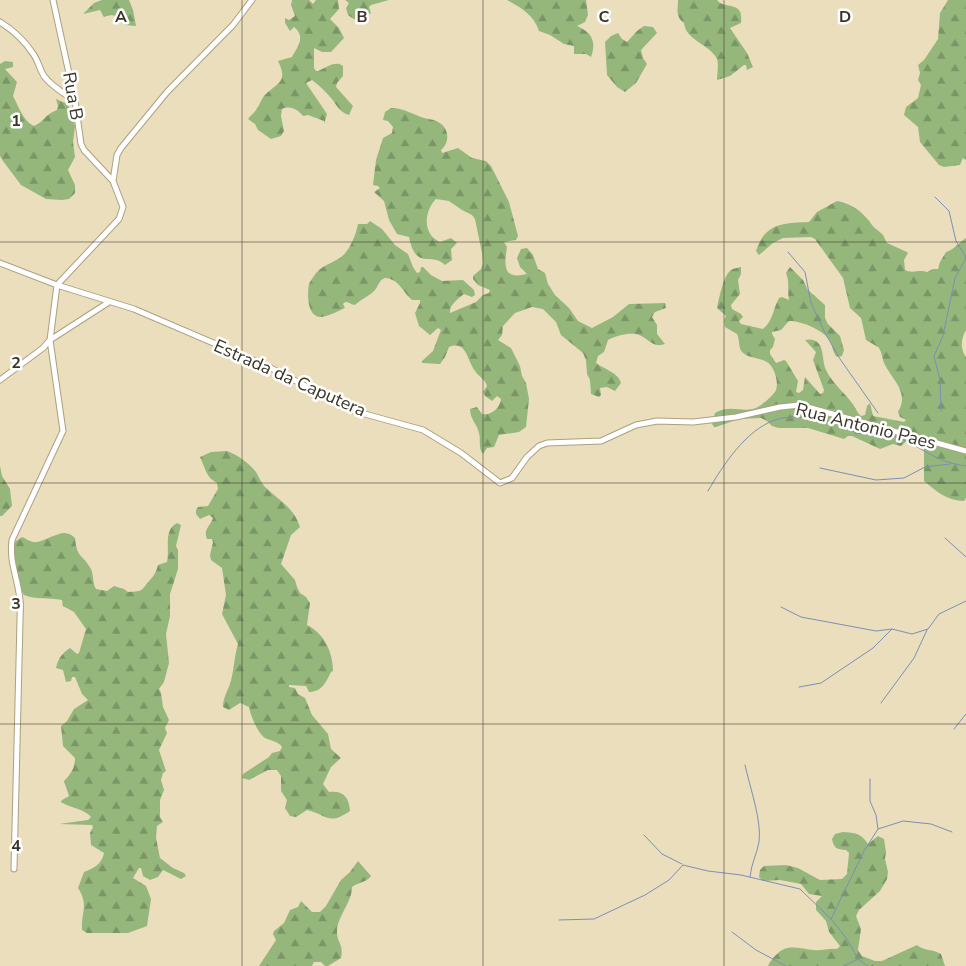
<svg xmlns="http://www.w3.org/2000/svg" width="966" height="966" viewBox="0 0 966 966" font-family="'Nunito Sans',sans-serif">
<defs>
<pattern id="forest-firs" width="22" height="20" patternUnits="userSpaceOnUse" patternTransform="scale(1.25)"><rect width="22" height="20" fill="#95b77c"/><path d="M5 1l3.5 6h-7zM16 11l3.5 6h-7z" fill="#7b9666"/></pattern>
</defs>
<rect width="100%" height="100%" fill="#ebdebd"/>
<!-- forest -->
<path fill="url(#forest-firs)" d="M102,0H129L133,10L136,26L125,25C120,16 114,13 104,17L100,10L83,14L94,3Z
M292,0H309L313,4L316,0H338L339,9L330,19L339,28L344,38L331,52H322L314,48V68L316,71H318C326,68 335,60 343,66V76L337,83L336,87L353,106L349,115C339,112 337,105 331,98C325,91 319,85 312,80L306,83L327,114L324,124V121L308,115L303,116C298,110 291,105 282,109L281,116L284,131L281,136L271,139L258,130L255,124L248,119C250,116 254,113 256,110C259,106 261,100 264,96C277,82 289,83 278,61L292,57C298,46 306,37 294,27L290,31L285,23V18L289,20L295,16L291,5Z
M345,0H389L371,5L369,7L371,13C361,19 359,24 348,15L346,8L349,3Z
M507,0H586L588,15L585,22L577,26C591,32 597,41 591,57L586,54H574V46L564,44L550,35L539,31C534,15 520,7 507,0Z
M678,0H717L720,3C733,8 743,4 741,23L730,28L747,53L753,67L747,70L746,65H744L730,76L717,80C717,74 719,65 717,59C710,44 686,41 684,23C675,16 678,10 678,0Z
M948,0H966V160L963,158L960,165L944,167L939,165L920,142L918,127L904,115L906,107L918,98L921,85L918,80L920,73L918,65L924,60L938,39L940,13Z
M644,26L653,27L657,33L641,50L643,58L647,64L636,83L625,92L617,87L607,75L605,42L611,36L618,33L622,39L627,42L637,31Z
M5,61L13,62V67L5,69L17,82L13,96C19,107 23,121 34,126C44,122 45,114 57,110L58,106L56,99L68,104L75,126L73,142L75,157L68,170L75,185V193L69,199L62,200L46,199L21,185L3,161L0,156V64Z
M391,108C402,108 411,113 421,117C426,119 432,119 436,121C449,126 451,142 441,150L442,153L458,148L472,158L486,161L491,166L509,202L518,236L516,240L504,242L507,247C504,266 503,280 527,274L520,267L517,258L521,249L527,248L533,255L538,269L545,273L548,284L555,295L569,308L578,321L592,328L613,317L629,304L665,303L666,308L655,312L652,317L657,325V334L665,344C652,349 647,336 636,334C627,333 615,336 608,340L604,352L598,356L596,363C604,369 619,373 621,383L615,391L607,387L600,388L601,395L599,397L591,394L590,380L587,374L586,360L583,353L561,335L556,322L543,309L532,307L515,313L503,326L502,335L498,340L511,348L520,366L522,376L526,383L529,399L526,427L519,432L499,435L494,447L487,448L483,454C478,448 481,440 479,433C477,424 470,419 470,409L477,407L482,414C491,416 500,408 501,399L497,396L492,401L485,396L483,392L487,386C485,379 479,377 475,371C467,361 467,340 449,347L445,357L440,364L422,363V361L433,351L441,330L438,328L430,335L419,326L415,313L420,303V300H412C402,291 399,279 385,278C379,280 379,285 375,290C370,296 361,299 355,305C350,305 347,299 343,304L345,308C338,311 327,317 320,317C307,316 307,294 309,284C310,282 315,274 317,272C325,263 339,262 346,252C352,244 356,234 358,224H367L370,221L382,229L395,245L408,254L413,267L417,273L420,272L421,267H423L431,275L442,281L463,280L474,290L475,295L472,297L464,294C458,299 449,305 450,313L476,302L483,295L489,293L490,290L478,285L473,279V276L481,269L483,263L482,253L475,219L472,215L462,210L449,201L436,199C424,211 422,234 440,242L451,238L457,243L451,249L452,260L445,265C432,251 416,272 409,237L397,234L389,220L384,201L374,192L380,188L378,186L373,185L376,160L383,138L392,133L393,127L388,121L383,120L385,112Z
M837,201C853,204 863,212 872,225C874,228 878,230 881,233C884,235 885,240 887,243L907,252L908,253L904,260L905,270C913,274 919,269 927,272L933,269H938L940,262L946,252C954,250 959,242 966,238V330C961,338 960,349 966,357V498L964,501C947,501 936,491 924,481V442L920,436H912L901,446L893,444L880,449L852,436H848L844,439L808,428H779L772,426L767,421L761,418L739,419L716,427H714L712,424L715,413C730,404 743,413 756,408C762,405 773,396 776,390C779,382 774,366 767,362C759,357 749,359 742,352C738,347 740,340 737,334L725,327L724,320L726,316L717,308C719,299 723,278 729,272C732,268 737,268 741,267V274L738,280L740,294L731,305L732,309L741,314L743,317L739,321L741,324L763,329C773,321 773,309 779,298L782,297L789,300C787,291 790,282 786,273L790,267L803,280L808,290L825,305V318L828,324L840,336L844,350L842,356L837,357C832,352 833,345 829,339C821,329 801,321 789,321L781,330L772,332V334L775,339L773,347L770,350V354L776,363L784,360L786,361L798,381L796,392L799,393L803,390L805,377L820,394L823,393L824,390L813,360L816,352L805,340C810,339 815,339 819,344C824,350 822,362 826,370C832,383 844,392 852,403C856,408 857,413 861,416L865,415L867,406L870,403L873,416L904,422L906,420L900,417L898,412C910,392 892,380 884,363C882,358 882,353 879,348C876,345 870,343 866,340L861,318L850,308L843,278L815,239L811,237L783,238L773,243L759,255L756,251C765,223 783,223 809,222L817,212Z
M227,451C238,455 249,463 256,472C259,477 261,482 264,486C278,500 294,507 300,527L291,535L281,564L295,580L297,587L300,593L306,597L310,603L307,625C325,634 333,653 333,671L331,672C326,682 322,692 309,692L306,686L289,685V687L295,688L298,694L305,698L312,715L328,734L331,749L341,758L331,767L323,784L329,792C344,790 349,798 350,811C328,826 328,815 307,810L296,817L290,816L285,808L287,800L281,791V776L277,770H268L249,780L242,778L243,774L269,757L272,753L280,751L282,747C278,741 271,741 265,738C258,734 250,714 249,707L240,703L229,710L223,707C223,698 227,692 230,684C234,671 234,657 238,644L222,614L226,595L222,568L211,560L210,555L213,542L212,539H207C203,529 210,527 213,518L209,515L200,519L196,514V510L198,507L208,506L218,489L217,483C206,478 205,467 200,457L211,452Z
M0,466L2,476L10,489L12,506L2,516H0Z
M177,523L181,525L176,546L178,550V569L170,594V616L166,634L169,663L164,682L159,689L161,693L163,707L169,720L165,728L167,733L159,750L166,771L163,773L161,780L164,790L160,800V817L163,822L157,826L156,838L160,858L173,868L184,873L186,876L181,879L163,870L158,877L150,880L143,876L141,868H139L133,878L146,886L151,899L147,926L128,933H87L82,930C81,912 89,905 78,888L84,872C94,868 102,864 104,853L91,845L90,833L93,827L92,825L59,824L88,820L91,817C85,809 70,808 61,802L62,800L69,796L64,781C72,773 75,767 75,758L63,746L61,726L67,721L74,709L88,700L82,694L75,677H72L71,681L66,682L63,670L56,668C58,659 62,653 70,648L77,654L79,653L86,629L74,612L63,606L62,600C49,597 36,600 24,595L20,588L10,549L13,543L22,537C27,539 31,543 37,542C49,540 64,526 75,538C77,559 82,553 91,569C94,576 92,582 96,589L107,591L114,586L124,589L128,592C145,591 140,591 150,580C154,575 156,573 158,565L167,562C170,549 163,530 177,523Z
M843,832C855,833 861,833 868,844L878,836L884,839L886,852L885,859L888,872L887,879L880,891L859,910L856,916L861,929L858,950L862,956L875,961H882L917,945C924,951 933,949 941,954L945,966H768C770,961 773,958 777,954C788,943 800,949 814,950C821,951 829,948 837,949L840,946L829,932L826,921L816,910V902L822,896L809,894L801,884L780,880L763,881L759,877L760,870L764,866L786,865L798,868L820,880L842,879L847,874L849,853L846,850C837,849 834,849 832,839L835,834Z
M358,861L371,876C366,883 358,882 352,887C352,903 337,916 337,932C337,943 344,944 341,958L328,966H325L321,962H314L312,966H259L276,940L273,934L274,931L284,923L290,910L298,907L301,901L312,912H320L326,906L341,880L350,872Z"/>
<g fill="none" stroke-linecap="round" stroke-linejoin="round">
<!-- stream -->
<path stroke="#7c8fb4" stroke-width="1" d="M935,197L949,211L956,241L966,257
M788,252L805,272L811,303L825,333L840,359L878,413
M941,411L940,380L934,356L943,336L955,278L966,258
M820,468L876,480L904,478L925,467L950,464
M708,491C723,465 746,430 775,420C789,414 820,418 835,423C842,425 848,430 855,432C868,436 885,431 897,437C924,448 935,462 966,466
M945,538L966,557
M781,607L801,617L876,631L892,629L912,634L928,629L939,614L966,601
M799,687L821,683L873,648L892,629
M881,703L914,658L927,630
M954,729L966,714
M745,765C750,788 762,821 759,842C757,854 751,864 750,877
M870,779V801L876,815L878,829
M644,835L662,854L682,864
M831,919L864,851L878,829L903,821L931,824L952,832
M559,920L594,919L645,895L669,880L683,865L708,871L741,875L800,889L831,919L847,939L858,959L868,966
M732,932L756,950L786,966
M844,966L858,959"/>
<!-- minor casing -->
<g stroke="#aca081" stroke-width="7">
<path id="minor" d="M53,0L75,101L81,144L84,150L113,181
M0,22C13,30 25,41 34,55C38,61 40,70 44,76C51,86 65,94 75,101
M0,263L57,285L134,309L267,366L354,411L423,430L461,453L500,483L512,478L527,457L539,446L547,443L601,441L636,425L657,421L693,422L736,417L780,407L800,405L966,451
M50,340L109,302
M0,380L43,348L50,340L57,285L119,219L123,207L113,181L117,155L121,148L167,92L233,25L252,0
M14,869L20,620C20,613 21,606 20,600C18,578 9,563 12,540L63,431L50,340"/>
</g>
<!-- minor -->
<use href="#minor" stroke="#fff" stroke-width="5"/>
</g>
<!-- grid -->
<path fill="none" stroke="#3a3528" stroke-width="1" stroke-opacity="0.55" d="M242,0V966M483,0V966M724,0V966M0,242H966M0,483H966M0,724H966"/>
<g text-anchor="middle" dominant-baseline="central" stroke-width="5" stroke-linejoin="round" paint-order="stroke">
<!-- street labels -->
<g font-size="18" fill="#3a3528" stroke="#fff">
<text transform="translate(73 96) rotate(80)">Rua B</text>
<text transform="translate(290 378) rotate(24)">Estrada da Caputera</text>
<text transform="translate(866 426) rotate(14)">Rua Antonio Paes</text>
</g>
</g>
<g font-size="16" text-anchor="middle" font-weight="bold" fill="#3a3528" stroke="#fff" stroke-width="5" stroke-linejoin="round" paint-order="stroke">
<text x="121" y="22">A</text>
<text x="362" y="22">B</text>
<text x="604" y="22">C</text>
<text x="845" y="22">D</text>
<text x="16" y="126">1</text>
<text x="16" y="368">2</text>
<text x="16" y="609">3</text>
<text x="16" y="851">4</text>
</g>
</svg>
